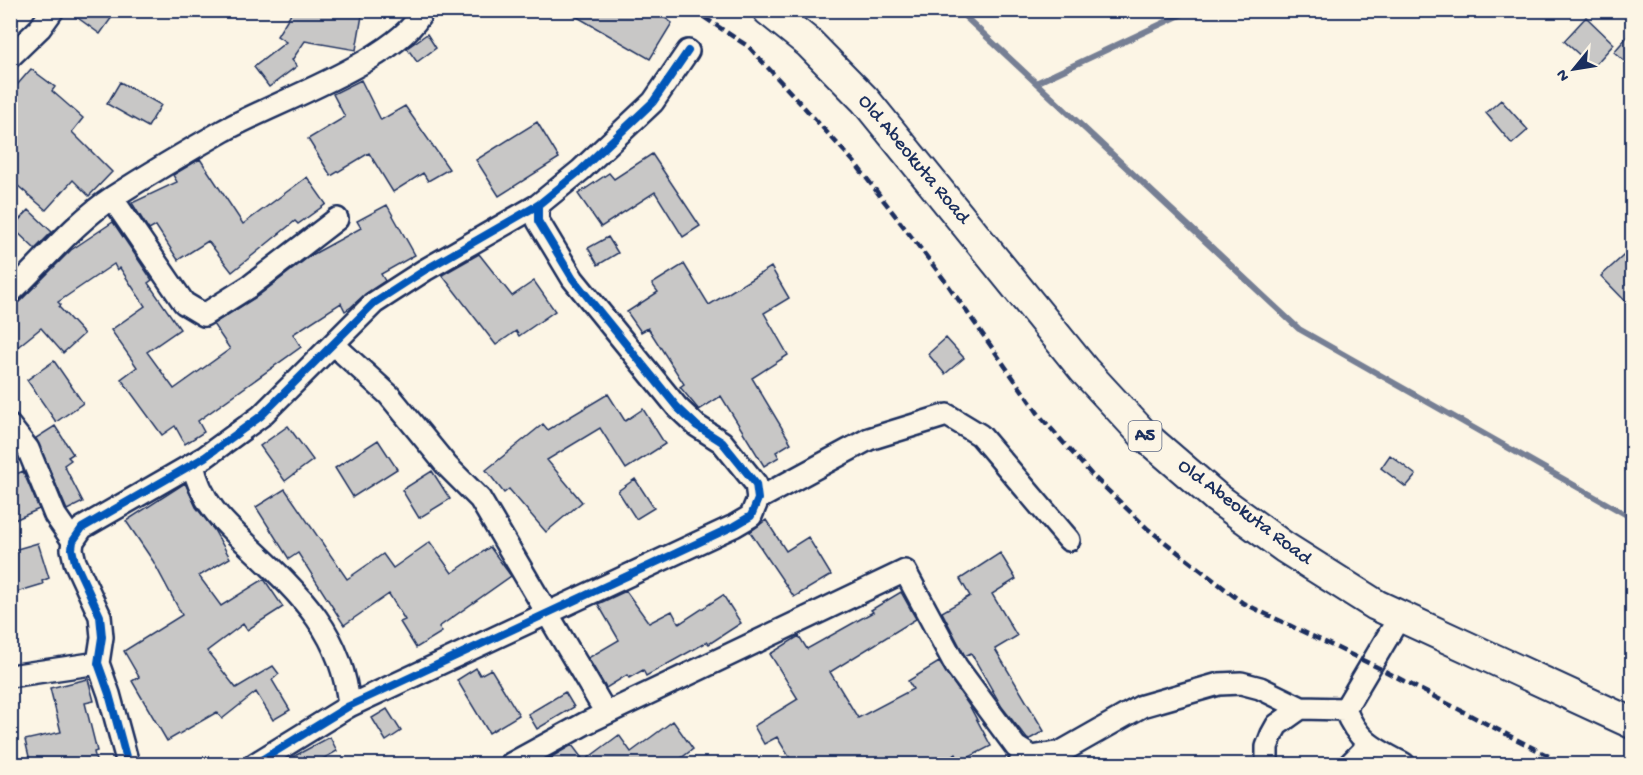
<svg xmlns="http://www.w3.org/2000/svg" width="1643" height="775" viewBox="0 0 1643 775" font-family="'Gochi Hand',sans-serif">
<rect width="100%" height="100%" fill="#fcf5e5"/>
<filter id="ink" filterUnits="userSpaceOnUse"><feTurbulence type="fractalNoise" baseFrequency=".0167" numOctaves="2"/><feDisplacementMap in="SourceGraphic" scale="12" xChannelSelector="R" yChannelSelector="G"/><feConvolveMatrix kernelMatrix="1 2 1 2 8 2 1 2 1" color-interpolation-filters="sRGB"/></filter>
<g filter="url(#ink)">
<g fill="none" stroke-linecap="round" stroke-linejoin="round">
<!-- stream -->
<path stroke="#767f94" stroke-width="6" d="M958,10L1299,329L1632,518
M1036,83L1191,10"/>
</g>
<!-- building -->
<path fill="#c8c7c6" stroke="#1b2f5e" stroke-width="1.5" d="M67,10H117L100,34Z
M293,10H363L356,50L305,41L292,60L297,66L269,87L254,67L286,42L277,36Z
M565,10H654L672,23L650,59Z
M1586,17L1614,44L1593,67L1564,41Z
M1632,31V68L1614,52Z
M427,34L436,48L417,62L407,48Z
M31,69L55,87L52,91L83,118L72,132L112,172L89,196L73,180L46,210L10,179V93Z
M361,80L381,120L405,106L449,169L428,181L423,173L393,192L369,153L331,176L308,139L345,117L333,94Z
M120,82L161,105L148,127L107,104Z
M1501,100L1528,130L1512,144L1486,113Z
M537,122L559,158L499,196L476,160Z
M652,154L700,226L683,237L655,192L601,227L578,194L609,173L614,179Z
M200,159L243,224L307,177L326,204L298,224L295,221L232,272L208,241L178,260L156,226L149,230L132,203L177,182L173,175Z
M387,205L415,255L381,274L385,281L365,294L351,307L345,311L341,303L293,334L301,347L198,421L204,432L185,444L175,426L162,435L121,379L137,367L111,330L145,306L120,268L117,270L114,264L58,302L61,305L59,307L84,334L63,353L41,328L10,353V305L19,302L71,250L113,222L152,280L148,283L180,329L147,352L174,389L230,349L213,324L258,296L310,256L361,228L357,221Z
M29,210L52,232L35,249L12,227Z
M608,237L618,253L598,265L588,248Z
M1632,248V308L1601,276Z
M479,254L512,296L534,281L555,311L519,336L516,331L496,345L442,275Z
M684,264L709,305L771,267L789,298L764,313L788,355L752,378L791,443L776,452L779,457L764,466L721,396L699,410L680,387L684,384L648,328L641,332L627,312L658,292L652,284Z
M946,338L964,358L945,374L928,354Z
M54,361L83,403L56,422L27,380Z
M608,394L625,421L643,409L665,444L626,469L600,428L547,460L582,502L546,532L509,489L504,493L486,470L543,424L548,430Z
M55,426L73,454L68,457L71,460L64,465L83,502L67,510L36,438Z
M288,426L313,460L285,481L260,446Z
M378,440L397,469L353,497L335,468Z
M1390,455L1416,475L1406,487L1381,468Z
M23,471L39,509L10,522V477Z
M432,471L450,499L419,518L402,490Z
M635,479L654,508L636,519L618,491Z
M185,483L196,507L214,530L230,558L199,576L221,606L264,579L283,607L247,630L243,624L207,651L236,688L273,666L279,674L272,680L290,710L273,720L256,692L222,719L217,712L167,741L132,681L139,677L124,651L182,615L153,561L126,521Z
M285,489L347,579L383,554L393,568L430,542L452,573L490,547L511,576L439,627L442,632L416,648L400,622L405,620L389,594L344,625L298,553L289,559L256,507Z
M766,520L786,551L808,537L831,575L794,597L750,532Z
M38,543L49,578L42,581L43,584L10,594V551Z
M1000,553L1016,579L992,594L1017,636L995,649L1044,731L1028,740L1002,707L971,653L965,656L942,612L970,596L960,579Z
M626,591L649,623L672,611L679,624L723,595L741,623L709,644L707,642L646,676L643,670L629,678L627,675L606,688L588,658L619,640L598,604Z
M901,592L916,619L830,672L858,718L913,689L908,681L939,662L970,707L991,746L960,762L956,754L937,765H794L777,737L764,744L754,726L798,699L770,654L799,636L807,649L873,612L871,610Z
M476,668L480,675L491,669L519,715L489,733L457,680Z
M88,679L94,701L85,703L97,751L94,752L97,765H31L25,740L61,732L50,688Z
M565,692L574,707L537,729L528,714Z
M387,709L401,731L386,741L372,718Z
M673,721L693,749L672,765H538L572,745L584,761L619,735L631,752Z
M330,737L337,751L312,765H278Z"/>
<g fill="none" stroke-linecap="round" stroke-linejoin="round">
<!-- minor casing -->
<g stroke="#1b2f5e" stroke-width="26">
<path id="minor" d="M10,57L40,28L53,10
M112,198L184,303L204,315L250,286L337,219
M10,293C44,261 74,223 113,197C149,174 186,152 223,131C272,103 400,60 423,10
M333,344L389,395L447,466L480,499L606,713
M10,426L28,449L55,515L73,541
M193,464C200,502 225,524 252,549C301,595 343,635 349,706
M758,499L869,439L947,415L980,435L1069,540
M1400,616L1345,709C1357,741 1375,749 1404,764
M10,676L98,663
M1032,757L1061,752L1142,706L1219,684L1241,683L1260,688L1301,708
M128,764L109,694L98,663L102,637L100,616L75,562L72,549L73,541L82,528L205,457L261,416L374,303L425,270L538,205L581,170L653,102L688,51
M255,764L349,706L734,526L751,516L758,499L756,484L722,442L697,426L677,407L573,279L538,221V205
M511,764L586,723L905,571L956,666L1016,747L1032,757L1019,764
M1267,764V747L1272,734L1277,725L1301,708L1345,709
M1350,764L1368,746"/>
</g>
<!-- highway casing -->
<g stroke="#1b2f5e" stroke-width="34">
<path id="highway" d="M768,10L809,43L865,100L1084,370L1145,436L1217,498L1284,547L1376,605L1632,723"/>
</g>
<!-- minor -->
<use href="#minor" stroke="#fcf5e5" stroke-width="21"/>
<!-- highway -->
<use href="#highway" stroke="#fcf5e5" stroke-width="30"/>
<!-- rail -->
<path stroke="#1b2f5e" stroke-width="4.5" stroke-dasharray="9 4.5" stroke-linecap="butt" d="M693,10L749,47L855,163L946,282L1040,416L1091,474L1148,529L1243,603L1379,668L1564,764"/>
<!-- cycleway casing -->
<g stroke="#fcf5e5" stroke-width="11">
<path id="cycleway" d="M128,764L109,694L98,663L102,637L100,616L75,562L72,549L73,541L82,528L205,457L261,416L374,303L425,270L538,205L581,170L653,102L688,51
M255,764L349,706L734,526L751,516L758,499L756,484L722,442L697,426L677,407L573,279L538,221V205"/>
</g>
<!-- cycleway -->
<use href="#cycleway" stroke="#0057b8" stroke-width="8"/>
</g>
</g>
<g text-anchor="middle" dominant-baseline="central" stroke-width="4.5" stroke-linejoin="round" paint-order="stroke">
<!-- shield labels -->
<rect fill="#fcf5e5" stroke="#5e6a86" stroke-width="1.5" x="1128.5" y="421" width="33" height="30" rx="4.5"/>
<g font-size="18" font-weight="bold" fill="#1b2f5e">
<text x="1145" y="436">A5</text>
</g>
<!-- street labels -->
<g font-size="20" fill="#1b2f5e" stroke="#fcf5e5">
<text transform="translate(913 160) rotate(50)">Old Abeokuta Road</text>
<text transform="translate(1244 513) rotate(37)">Old Abeokuta Road</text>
</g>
</g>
<!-- margin -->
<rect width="1643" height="775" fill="none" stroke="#fcf5e5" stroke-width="36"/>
<rect x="18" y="18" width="1607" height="739" fill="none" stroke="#1b2f5e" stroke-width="2" filter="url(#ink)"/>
<!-- north arrow -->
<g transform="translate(1574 69) rotate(240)" stroke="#fcf5e5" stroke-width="4.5" paint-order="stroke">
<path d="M0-4.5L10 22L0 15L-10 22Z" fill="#1b2f5e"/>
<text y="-9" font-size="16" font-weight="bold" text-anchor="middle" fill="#1b2f5e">N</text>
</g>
</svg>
